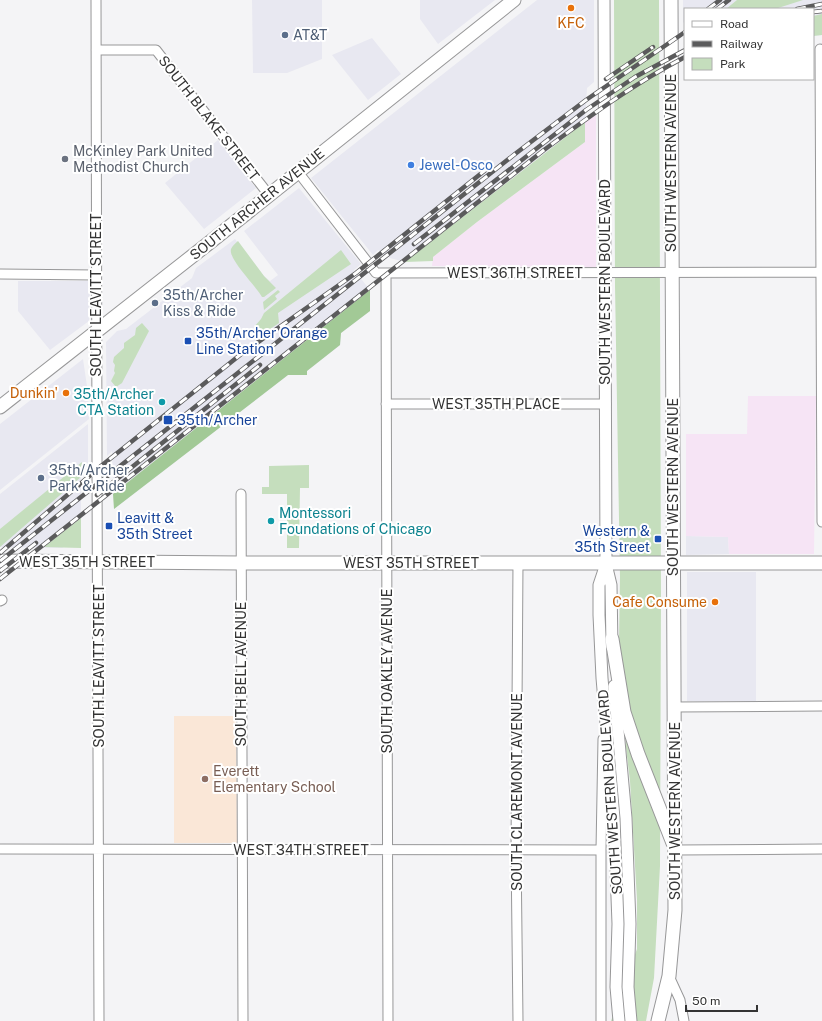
<svg xmlns="http://www.w3.org/2000/svg" width="822" height="1021" viewBox="0 0 822 1021" font-family="'Public Sans',sans-serif">
<rect width="100%" height="100%" fill="#f4f4f6"/>
<!-- built -->
<path fill="#e8e8f1" d="M252,0H322V59L287,73H253Z
M420,0H495L438,44L420,19Z
M537,0H594V82L587,88L585,122L405,262L390,258L378,250L373,255L311,178Z
M683,0H822V35L813,36V9H685V21L683,23Z
M372,38L401,74L368,100L332,55Z
M218,140L256,188L204,229L165,183Z
M299,188L361,264L354,270L370,290V311L341,333L340,345L307,371V375H288L114,509L112,451L107,456L106,342L117,331L126,329L192,278L196,268L235,239L264,276L270,281L278,275L244,231Z
M18,281H90L89,321L50,350L18,311Z
M83,359L88,393L89,419L0,490V424Z
M88,424V472L81,478V537L62,548L0,547V494Z
M686,536L728,537L729,554L686,555Z
M687,572H756V701H687Z"/>
<!-- industrial -->
<path fill="#f6e4f5" d="M596,115V267L432,266L433,257L477,222L585,142V122Z
M748,396H816L814,554H729L728,537L686,536V434H747Z"/>
<!-- education -->
<path fill="#fae7d7" d="M174,716H236L237,843H174Z"/>
<!-- green -->
<path fill="#c5debd" d="M614,0H659L661,598L660,866L654,978L646,1021H611L637,949V900L630,781L626,748L619,642L620,577L615,286Z
M737,0H803L775,9H726Z
M822,14V35L813,36V16Z
M585,122V142L477,222L433,257V261L405,262Z
M238,241L264,276L276,288L264,297H262C256,286 228,259 231,249C232,246 235,244 238,241Z
M341,250L351,264L278,313L279,323L260,336L254,327L261,319L264,313Z
M278,290L280,292L275,296L277,299L264,310L263,302Z
M142,323L149,331L122,383L116,387L111,381L115,373L114,371L115,365L113,362L114,357L124,348V343L135,335L136,328Z
M82,462L81,477L0,547V529Z
M309,465V488H300L299,548H287V494H262V487H269V466Z
M81,518V548L44,547Z"/>
<!-- forest -->
<path fill="#a2c996" d="M370,290V311L341,333L340,345L307,371V375H288L114,509L113,494Z"/>
<g fill="none" stroke-linecap="round" stroke-linejoin="round">
<!-- minor casing -->
<g stroke="#979798" stroke-width="11">
<path id="minor" d="M96,0C95,340 99,681 99,1021
M820,49L822,522
M96,50H156L269,195
M298,172L376,273L822,272
M386,273L388,1021
M0,274L96,275
M386,404H606
M241,494L243,1021
M0,601L2,600
M675,707L822,706
M0,849L601,850
M676,850L822,849
M669,976L680,1000L684,1021
M518,1021L516,850L518,563
M601,1021V850L603,739"/>
</g>
<!-- tertiary casing -->
<g stroke="#979798" stroke-width="13">
<path id="tertiary" d="M604,0L606,564L611,585L612,647
M606,564L599,585V615L602,678L614,818L618,924L616,987L619,1021
M614,686L626,818L630,924L628,987L631,1021"/>
</g>
<!-- secondary casing -->
<g stroke="#979798" stroke-width="15">
<path id="secondary" d="M0,407L209,243L514,0
M0,561L241,563H822
M612,639L624,712L638,754L673,843
M658,1021L669,976L675,910L671,0"/>
</g>
<!-- minor -->
<use href="#minor" stroke="#fff" stroke-width="9"/>
<!-- tertiary -->
<use href="#tertiary" stroke="#fff" stroke-width="11"/>
<!-- secondary -->
<use href="#secondary" stroke="#fff" stroke-width="13"/>
<!-- rail casing -->
<g stroke="#5b5b5c" stroke-width="4.5">
<path id="rail" d="M708,9L720,0
M717,9L729,0
M797,9L822,4
M813,12L822,11
M606,79L653,47
M414,244L586,110L635,77L685,50
M97,495L260,365
M0,553L101,466L240,355L356,273L488,168
M0,561L515,154L586,100L685,32
M0,571L36,543
M0,579L544,150C590,116 635,83 685,57"/>
</g>
<!-- rail -->
<use href="#rail" stroke="#fff" stroke-width="3" stroke-dasharray="9" stroke-linecap="butt"/>
</g>
<!-- markers -->
<g fill="#e8710a" stroke="#fff" stroke-width="1.5">
<circle cx="571" cy="8" r="4"/>
<circle cx="66" cy="393" r="4"/>
<circle cx="715" cy="602" r="4"/>
</g>
<g fill="#5c6f8a" stroke="#fff" stroke-width="1.5">
<circle cx="285" cy="35" r="4"/>
<circle cx="155" cy="303" r="4"/>
<circle cx="41" cy="478" r="4"/>
</g>
<circle fill="#6b7280" stroke="#fff" stroke-width="1.5" cx="65" cy="159" r="4"/>
<circle fill="#3f7fe0" stroke="#fff" stroke-width="1.5" cx="411" cy="165" r="4"/>
<g fill="#1a4fb4" stroke="#fff" stroke-width="1.5">
<rect x="184" y="337" width="8" height="8" rx="2"/>
<rect x="163" y="415" width="10" height="10" rx="2"/>
<rect x="105" y="522" width="8" height="8" rx="2"/>
<rect x="654" y="535" width="8" height="8" rx="2"/>
</g>
<g fill="#0f9aa8" stroke="#fff" stroke-width="1.5">
<circle cx="162" cy="402" r="4"/>
<circle cx="271" cy="521" r="4"/>
</g>
<circle fill="#8d6e63" stroke="#fff" stroke-width="1.5" cx="205" cy="779" r="4"/>
<g text-anchor="middle" dominant-baseline="central" stroke-width="4" stroke-linejoin="round" paint-order="stroke">
<!-- food labels -->
<g font-size="14" fill="#c56008" stroke="#fff" text-anchor="end">
<text x="571" y="23" text-anchor="middle">KFC</text>
<text x="58" y="393">Dunkin'</text>
<text x="707" y="602">Cafe Consume</text>
</g>
<!-- service labels -->
<g font-size="14" fill="#4e5e75" stroke="#fff" text-anchor="start">
<text x="293" y="35">AT&amp;T</text>
<text x="163" y="295">35th/Archer<tspan x="163" dy="16">Kiss &amp; Ride</tspan></text>
<text x="49" y="470">35th/Archer<tspan x="49" dy="16">Park &amp; Ride</tspan></text>
</g>
<!-- street labels -->
<g font-size="14" fill="#343434" stroke="#fff">
<text transform="translate(209 118) rotate(52)">SOUTH BLAKE STREET</text>
<text transform="translate(671 163) rotate(-90)">SOUTH WESTERN AVENUE</text>
<text transform="translate(257 204) rotate(-39)">SOUTH ARCHER AVENUE</text>
<text x="515" y="273">WEST 36TH STREET</text>
<text transform="translate(605 282) rotate(-90)">SOUTH WESTERN BOULEVARD</text>
<text transform="translate(96 295) rotate(-90)">SOUTH LEAVITT STREET</text>
<text x="496" y="404">WEST 35TH PLACE</text>
<text transform="translate(673 487) rotate(-90)">SOUTH WESTERN AVENUE</text>
<text x="87" y="562">WEST 35TH STREET</text>
<text x="411" y="563">WEST 35TH STREET</text>
<text transform="translate(99 666) rotate(-90)">SOUTH LEAVITT STREET</text>
<text transform="translate(387 671) rotate(-90)">SOUTH OAKLEY AVENUE</text>
<text transform="translate(241 674) rotate(-90)">SOUTH BELL AVENUE</text>
<text transform="translate(517 792) rotate(-90)">SOUTH CLAREMONT AVENUE</text>
<text transform="translate(610 792) rotate(-94)">SOUTH WESTERN BOULEVARD</text>
<text transform="translate(675 811) rotate(-90)">SOUTH WESTERN AVENUE</text>
<text x="301" y="850">WEST 34TH STREET</text>
</g>
<!-- worship labels -->
<g font-size="14" fill="#5b616d" stroke="#fff" text-anchor="start">
<text x="73" y="151">McKinley Park United<tspan x="73" dy="16">Methodist Church</tspan></text>
</g>
<!-- shop labels -->
<g font-size="14" fill="#366cbe" stroke="#fff" text-anchor="start">
<text x="419" y="165">Jewel-Osco</text>
</g>
<!-- transit labels -->
<g font-size="14" fill="#164399" stroke="#fff" text-anchor="start">
<text x="196" y="333">35th/Archer Orange<tspan x="196" dy="16">Line Station</tspan></text>
<text x="177" y="420">35th/Archer</text>
<text x="117" y="518">Leavitt &amp;<tspan x="117" dy="16">35th Street</tspan></text>
<text x="650" y="531" text-anchor="end">Western &amp;<tspan x="650" dy="16">35th Street</tspan></text>
</g>
<!-- culture labels -->
<g font-size="14" fill="#0d838f" stroke="#fff" text-anchor="end">
<text x="154" y="394">35th/Archer<tspan x="154" dy="16">CTA Station</tspan></text>
<text x="279" y="513" text-anchor="start">Montessori<tspan x="279" dy="16">Foundations of Chicago</tspan></text>
</g>
<!-- education labels -->
<g font-size="14" fill="#785e54" stroke="#fff" text-anchor="start">
<text x="213" y="771">Everett<tspan x="213" dy="16">Elementary School</tspan></text>
</g>
</g>
<!-- legend -->
<rect x="684" y="8" width="130" height="72" fill="#ffffff" stroke="#aeaeae"/>
<rect x="692" y="21" width="20" height="6" fill="#ffffff" stroke="#aeaeae"/>
<text x="720" y="28" font-size="12" fill="#343434">Road</text>
<rect x="692" y="41" width="20" height="6" fill="#5b5b5c" stroke="#aeaeae"/>
<text x="720" y="48" font-size="12" fill="#343434">Railway</text>
<rect x="692" y="58" width="20" height="12" fill="#c5debd" stroke="#aeaeae"/>
<text x="720" y="68" font-size="12" fill="#343434">Park</text>
<!-- scale -->
<path d="M686 1005v6h71v-6" fill="none" stroke="#343434" stroke-width="2"/>
<text x="692" y="1005" font-size="12" fill="#343434" stroke="#ffffff" stroke-width="3" paint-order="stroke">50 m</text>
</svg>
